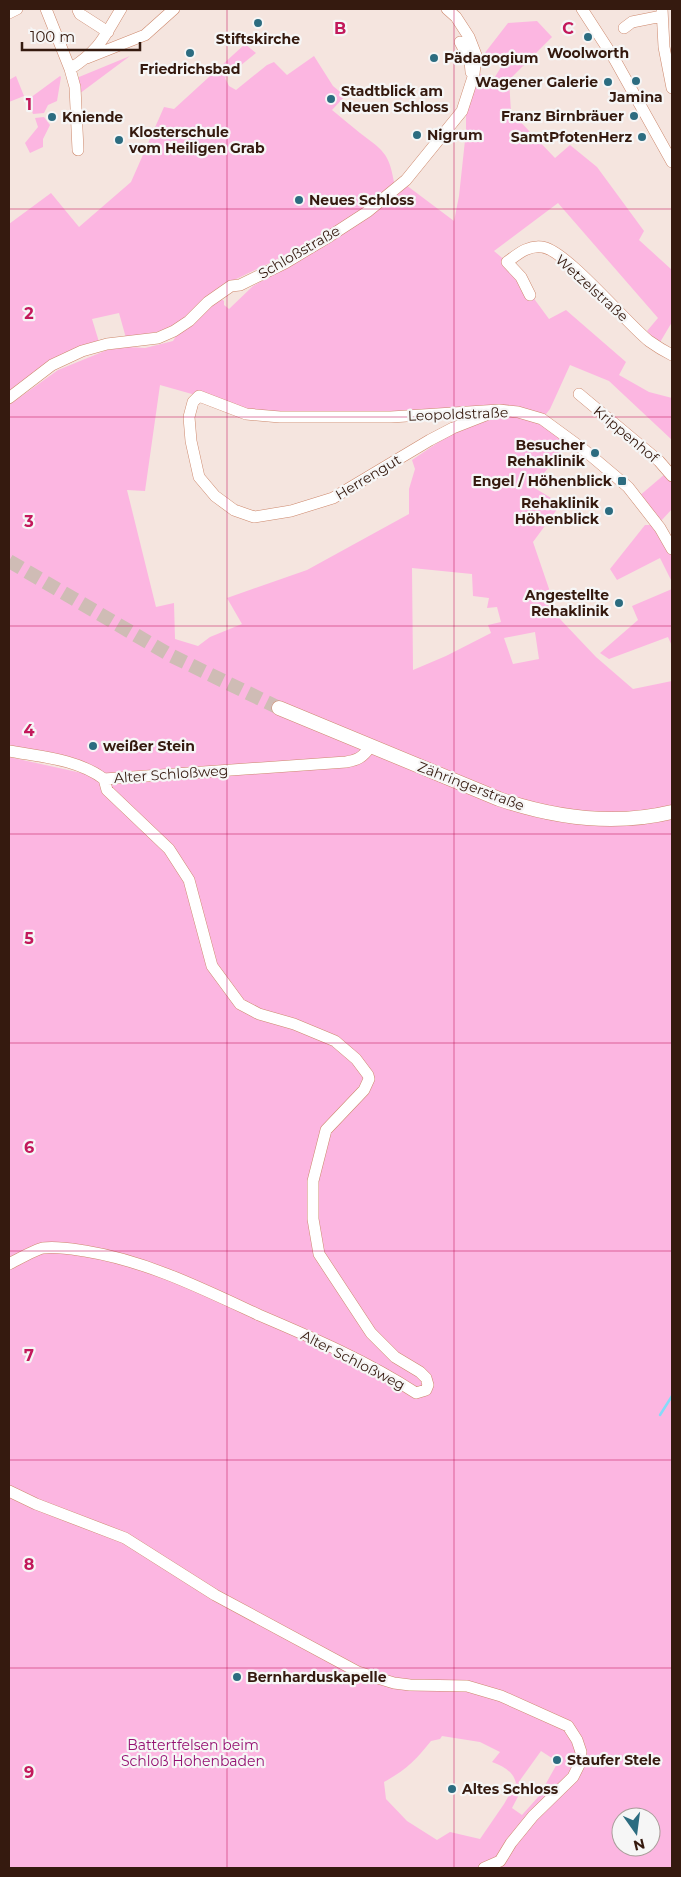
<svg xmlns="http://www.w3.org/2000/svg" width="681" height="1877" viewBox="0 0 681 1877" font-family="Montserrat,sans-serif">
<rect width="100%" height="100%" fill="#f5e5df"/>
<!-- green -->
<path fill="#fcb6e1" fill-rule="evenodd" d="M537,21L552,37L509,80L511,112L555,158L570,145L597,167L644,231L639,240L672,270V322L659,344L647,331L658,318L558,203L494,251L507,262L549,319L566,310L626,362L619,375L649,392L672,398V440L609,381L570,365L550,409L539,423L568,443L533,487L561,504L533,542L559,618L596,657L633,689L672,681V1868H9V757L100,777L9,751V405L58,370L107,350L128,347L145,348L173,341L176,336L220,298L224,301V305L229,309L253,286L287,266L406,185L454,221L459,196L466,131V111L480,74L493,80L503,64L484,54L508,23ZM160,385L199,396L246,414L516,413L484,421L449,435L412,460L415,469L409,489V514L307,570L227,598L242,624L210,637L198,646L175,639L174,603L156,607L127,490L145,491ZM412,568L472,574L473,596L489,598L487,608L497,607L501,622L488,625L491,633L446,656L413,670ZM535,632L539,659L513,664L504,638ZM442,1736L480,1742L500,1752L492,1762C503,1766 513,1771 516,1783L504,1804L480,1839L450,1832L437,1840L407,1821L386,1799L384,1782C406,1770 416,1760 431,1741L440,1739ZM541,1751L558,1762L539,1796L522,1815L512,1808L523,1787L518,1783ZM621,1817H651V1847H621Z
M245,44L256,53L225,78L229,86L236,90L267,65L274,62L287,75L314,56L333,86L321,94L333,86L345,96L332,110C341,117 350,125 360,133C382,150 389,152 394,182L388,191L335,228L274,261L230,282L171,329L126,338L119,313L92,319L99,342L9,392V224L51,193L79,227L131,182L164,107L174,109Z
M130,56L79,94V77Z
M16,76L24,96L9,102V80Z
M60,76L61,77L57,101L48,105L44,113L33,114L29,103L30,98Z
M44,117L50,125L43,139V147L30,153L25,143L38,127L35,118Z
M665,474L672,481V509L660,522L638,497Z
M645,525H654L672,554V582L660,558L617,580L610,569Z
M672,589V646L668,637L609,659L600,653L638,620L632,606Z"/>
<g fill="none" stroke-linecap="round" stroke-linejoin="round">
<!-- stream -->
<path stroke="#85dbf9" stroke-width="2.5" d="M660,1415L672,1396"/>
<!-- major-tunnel -->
<path stroke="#cfbcb5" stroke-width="14" stroke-dasharray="14 7" stroke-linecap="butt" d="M9,561L170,655L279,708"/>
<!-- minor casing -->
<g stroke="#cd886c" stroke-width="12">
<path id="minor" d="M46,9L70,69L75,87L78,150
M79,9L78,10L80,14L108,32
M582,9L615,60L672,162
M662,9L664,47L672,88
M9,13L17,9
M624,28L632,22L662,16
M460,42L470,61L471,72
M87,58L145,35L174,9
M70,69C100,50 104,37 121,9
M530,295L521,277L507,262C518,254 528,245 542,247C565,249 627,324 649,341C656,346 664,351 672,355
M579,394L659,461L672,476
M9,398L52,365L82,351L107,344L158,338L174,331L189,321L208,302L231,286L240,285L285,263L330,236L367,212L406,180L462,111L474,74L476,55L469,37L456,17L447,9
M499,410L453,428L430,440L333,498L291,511L254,517L234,510L215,496L199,477L191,441L189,417L193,402L199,396L246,414L280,417H391L499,410L518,412L542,419L583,449L628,487L660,528L672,549
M9,751C42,757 77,759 104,779
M104,779L346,762C358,760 363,757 370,747
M9,1264C17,1260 36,1249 43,1248C57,1246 72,1249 85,1251C147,1261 203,1289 259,1315C313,1338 367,1361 416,1393L426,1390L428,1385L426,1378L420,1372L395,1357L371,1333L319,1254L313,1219V1181L326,1130L364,1090L369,1079L368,1075L356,1059L335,1041L294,1024L259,1014L240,1004L212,966L189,880L169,849L107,790L104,779
M9,1491L36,1504L125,1538L215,1595L358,1672L394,1683L410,1685L467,1686L501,1696L568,1726L577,1740L581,1752L579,1765L573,1777L533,1816L511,1843L500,1861L484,1868"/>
</g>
<!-- major casing -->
<g stroke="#cd886c" stroke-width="15">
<path id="major" d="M279,708L499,799C555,818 614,826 672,812"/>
</g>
<!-- minor -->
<use href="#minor" stroke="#fff" stroke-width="11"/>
<!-- major -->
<use href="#major" stroke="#fff" stroke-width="14"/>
</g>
<!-- grid -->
<path fill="none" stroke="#c2185b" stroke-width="1" stroke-opacity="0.55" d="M227,9V1868M454,9V1868M9,209H672M9,417H672M9,626H672M9,834H672M9,1043H672M9,1251H672M9,1460H672M9,1668H672"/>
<!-- markers -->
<g fill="#2c6c80" stroke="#f6f6f6" stroke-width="2">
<circle cx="258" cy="23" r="5"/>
<circle cx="588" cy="37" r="5"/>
<circle cx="190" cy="53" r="5"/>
<circle cx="434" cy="58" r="5"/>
<circle cx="636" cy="81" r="5"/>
<circle cx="608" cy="82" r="5"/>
<circle cx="331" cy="99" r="5"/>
<circle cx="634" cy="116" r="5"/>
<circle cx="52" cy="117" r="5"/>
<circle cx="417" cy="135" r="5"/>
<circle cx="642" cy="137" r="5"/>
<circle cx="119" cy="140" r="5"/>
<circle cx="299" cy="200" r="5"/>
<circle cx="595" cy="453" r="5"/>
<rect x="617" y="476" width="10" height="10" rx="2.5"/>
<circle cx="609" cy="511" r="5"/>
<circle cx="619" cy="603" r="5"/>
<circle cx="93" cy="746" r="5"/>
<circle cx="237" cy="1677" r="5"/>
<circle cx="557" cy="1760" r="5"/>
<circle cx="452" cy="1789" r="5"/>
</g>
<g text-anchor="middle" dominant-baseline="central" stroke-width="4.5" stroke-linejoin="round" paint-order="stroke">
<!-- poi labels -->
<g font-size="14" font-weight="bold" fill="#351a0f" stroke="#f6f6f6" text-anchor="start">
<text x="258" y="39" text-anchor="middle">Stiftskirche</text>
<text x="588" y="53" text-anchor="middle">Woolworth</text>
<text x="444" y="58">Pädagogium</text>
<text x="190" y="69" text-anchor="middle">Friedrichsbad</text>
<text x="598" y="82" text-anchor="end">Wagener Galerie</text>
<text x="341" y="91">Stadtblick am<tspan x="341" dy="16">Neuen Schloss</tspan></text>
<text x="636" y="97" text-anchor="middle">Jamina</text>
<text x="624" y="116" text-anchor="end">Franz Birnbräuer</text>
<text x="62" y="117">Kniende</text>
<text x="129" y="132">Klosterschule<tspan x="129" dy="16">vom Heiligen Grab</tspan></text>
<text x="427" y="135">Nigrum</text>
<text x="632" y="137" text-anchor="end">SamtPfotenHerz</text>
<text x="309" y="200">Neues Schloss</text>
<text x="585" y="445" text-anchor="end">Besucher<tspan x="585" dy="16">Rehaklinik</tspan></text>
<text x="612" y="481" text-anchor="end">Engel / Höhenblick</text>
<text x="599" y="503" text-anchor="end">Rehaklinik<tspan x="599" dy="16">Höhenblick</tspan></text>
<text x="609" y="595" text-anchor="end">Angestellte<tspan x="609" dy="16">Rehaklinik</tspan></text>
<text x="103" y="746">weißer Stein</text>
<text x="247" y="1677">Bernharduskapelle</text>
<text x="567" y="1760">Staufer Stele</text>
<text x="462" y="1789">Altes Schloss</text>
</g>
<!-- street labels -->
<g font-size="14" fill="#351a0f" stroke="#f6f6f6">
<text transform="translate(299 252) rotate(-30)">Schloßstraße</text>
<text transform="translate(592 288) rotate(42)">Wetzelstraße</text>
<text transform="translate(458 414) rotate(-2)">Leopoldstraße</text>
<text transform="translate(626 434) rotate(40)">Krippenhof</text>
<text transform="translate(368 477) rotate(-31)">Herrengut</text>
<text transform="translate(171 774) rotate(-4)">Alter Schloßweg</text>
<text transform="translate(471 786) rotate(21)">Zähringerstraße</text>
<text transform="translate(353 1360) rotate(27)">Alter Schloßweg</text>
</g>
<!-- park labels -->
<g font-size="14" fill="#951172" stroke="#f6f6f6">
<text x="193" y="1745">Battertfelsen beim<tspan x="193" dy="16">Schloß Hohenbaden</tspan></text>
</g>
</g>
<g font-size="16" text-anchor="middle" font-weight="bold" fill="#c2185b" stroke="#f6f6f6" stroke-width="4.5" stroke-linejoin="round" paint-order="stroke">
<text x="340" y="34">B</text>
<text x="568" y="34">C</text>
<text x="29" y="110">1</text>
<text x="29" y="319">2</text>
<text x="29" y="527">3</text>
<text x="29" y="736">4</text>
<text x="29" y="944">5</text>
<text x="29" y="1153">6</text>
<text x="29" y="1361">7</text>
<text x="29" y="1570">8</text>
<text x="29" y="1778">9</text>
</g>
<!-- border -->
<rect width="681" height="1877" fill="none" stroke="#351a0f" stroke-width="20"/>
<!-- north arrow -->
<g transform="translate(636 1832) rotate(166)"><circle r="24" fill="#f6f6f6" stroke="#a99e9a"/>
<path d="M0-4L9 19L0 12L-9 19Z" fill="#2c6c80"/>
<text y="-8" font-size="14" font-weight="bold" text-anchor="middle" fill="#351a0f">N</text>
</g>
<!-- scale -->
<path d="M22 42v8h118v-8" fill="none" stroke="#351a0f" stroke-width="2.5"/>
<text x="30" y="42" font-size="15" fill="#351a0f" stroke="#f6f6f6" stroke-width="4" paint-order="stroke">100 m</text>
</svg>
